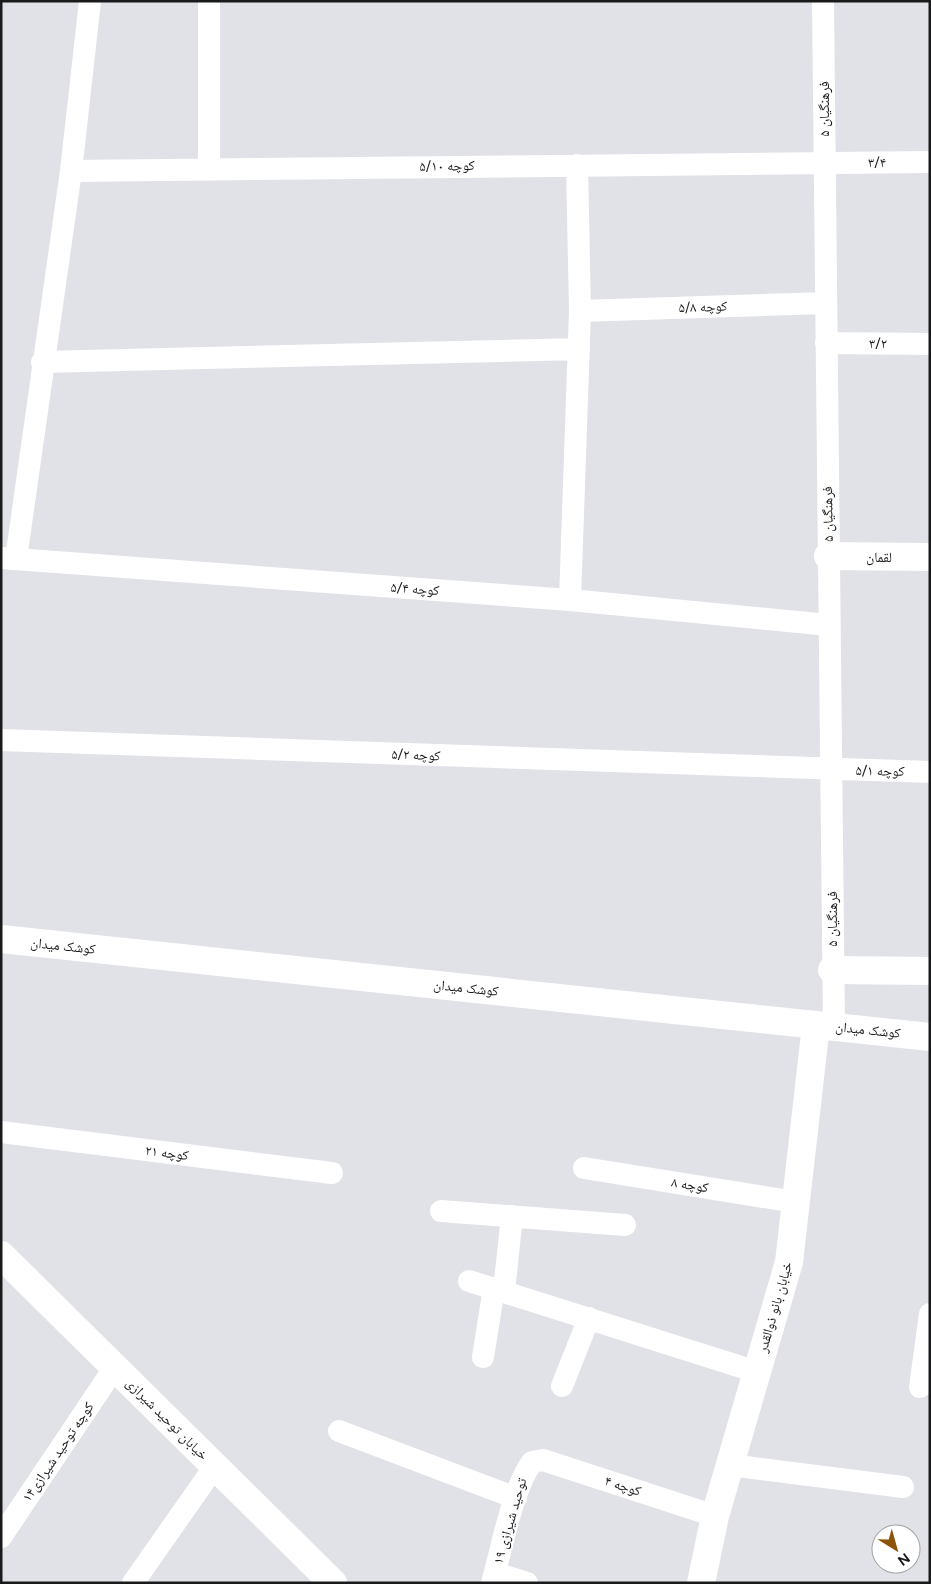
<svg xmlns="http://www.w3.org/2000/svg" width="931" height="1584" viewBox="0 0 931 1584" font-family="Figtree,'Noto Naskh Arabic',sans-serif">
<rect width="100%" height="100%" fill="#e1e2e7"/>
<g fill="none" stroke-linecap="round" stroke-linejoin="round">
<!-- minor -->
<path stroke="#fff" stroke-width="22" d="M209,1V169
M823,1L834,1027
M71,171L930,162
M580,311L825,303
M826,343L930,344
M42,362L579,349
M1,558L570,600L829,625
M16,559L71,171L90,1
M570,600L580,311L577,165
M1,740L930,772
M1,1132L332,1173
M584,1168L795,1202
M441,1211L625,1225
M469,1281L757,1372
M504,1291L512,1216
M483,1357L494,1288
M562,1386L589,1318
M920,1387L930,1314
M339,1431L516,1498
M730,1465L903,1487
M1,1537L115,1367
M495,1573L527,1583
M133,1583L215,1466
M492,1583C502,1548 512,1490 532,1462L543,1460L715,1516"/>
<!-- tertiary -->
<path stroke="#fff" stroke-width="28" d="M828,556L930,557
M1,939L930,1037
M832,970L930,971
M1,1255L333,1583
M701,1583L715,1516L789,1262L816,1025"/>
</g>
<g text-anchor="middle" dominant-baseline="central" stroke-width="4" stroke-linejoin="round" paint-order="stroke">
<!-- street labels -->
<g font-size="14" fill="#191a1b" stroke="#fff">
<text transform="translate(824 109) rotate(-90)">فرهنگیان ۵</text>
<text x="877" y="162">۳/۴</text>
<text transform="translate(447 166) rotate(-1)">کوچه ۵/۱۰</text>
<text transform="translate(703 307) rotate(-2)">کوچه ۵/۸</text>
<text x="878" y="343">۳/۲</text>
<text transform="translate(828 514) rotate(-91)">فرهنگیان ۵</text>
<text x="879" y="557">لقمان</text>
<text transform="translate(415 589) rotate(4)">کوچه ۵/۴</text>
<text transform="translate(416 755) rotate(2)">کوچه ۵/۲</text>
<text transform="translate(880 771) rotate(1)">کوچه ۵/۱</text>
<text transform="translate(832 919) rotate(-90)">فرهنگیان ۵</text>
<text transform="translate(63 946) rotate(6)">کوشک میدان</text>
<text transform="translate(466 988) rotate(6)">کوشک میدان</text>
<text transform="translate(868 1030) rotate(6)">کوشک میدان</text>
<text transform="translate(167 1153) rotate(7)">کوچه ۲۱</text>
<text transform="translate(690 1185) rotate(9)">کوچه ۸</text>
<text transform="translate(775 1307) rotate(-74)">خیابان بانو ذوالقدر</text>
<text transform="translate(167 1419) rotate(45)">خیابان توحید شیرازی</text>
<text transform="translate(58 1452) rotate(-56)">کوچه توحید شیرازی۱۴</text>
<text transform="translate(623 1486) rotate(18)">کوچه ۴</text>
<text transform="translate(510 1521) rotate(-74)">توحید شیرازی ۱۹</text>
</g>
</g>
<!-- border -->
<rect width="931" height="1584" fill="none" stroke="#191a1b" stroke-width="5"/>
<!-- north arrow -->
<g transform="translate(896 1549) rotate(143)"><circle r="24" fill="#ffffff" stroke="#a3a3a4"/>
<path d="M0-4L9 19L0 12L-9 19Z" fill="#8c540a"/>
<text y="-8" font-size="14" font-weight="bold" text-anchor="middle" fill="#191a1b">N</text>
</g>
</svg>
